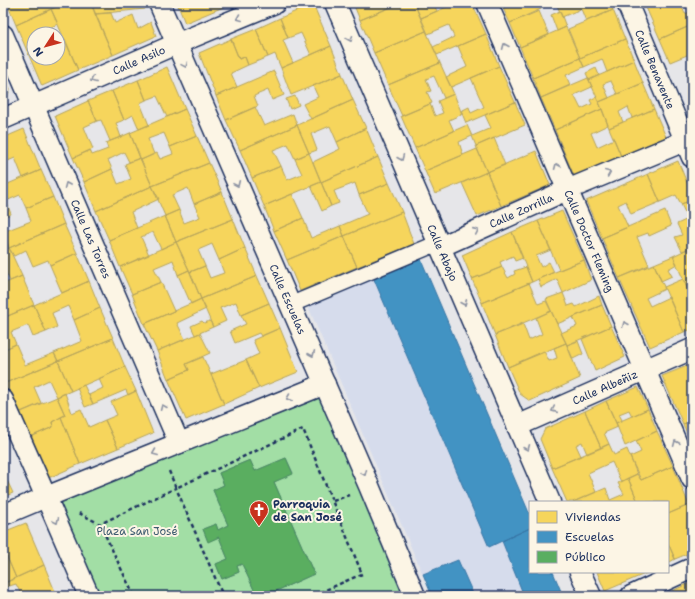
<svg xmlns="http://www.w3.org/2000/svg" width="695" height="599" viewBox="0 0 695 599" font-family="'Shantell Sans',sans-serif">
<rect width="100%" height="100%" fill="#e6e6e9"/>
<filter id="ink" filterUnits="userSpaceOnUse"><feTurbulence type="fractalNoise" baseFrequency=".025" numOctaves="2"/><feDisplacementMap in="SourceGraphic" scale="8" xChannelSelector="R" yChannelSelector="G"/><feConvolveMatrix kernelMatrix="1 2 1 2 8 2 1 2 1" color-interpolation-filters="sRGB"/></filter>
<g filter="url(#ink)">
<!-- built -->
<path fill="#d6dcec" d="M373,277L530,515V572H553L563,596H432L308,306Z"/>
<!-- green -->
<path fill="#a2dea5" stroke="#5e8682" d="M325,384L415,596H265L314,574L274,482L293,473L286,458L255,471L250,460L219,473L224,485L213,490L228,525L218,530L216,524L203,529L208,541L219,537L228,559L216,564L222,579L239,572L237,566L242,564L257,596H89L46,497Z"/>
<!-- homes -->
<path fill="#f6d55c" stroke="#b4a35d" d="M7,3H65L16,25Z
M65,3H91L113,55L78,70L51,9Z
M91,3H142L145,9L95,14Z
M177,3H233L185,23Z
M353,3H393L394,6L360,20Z
M400,3H414L426,31L374,53L360,20Z
M414,3H433L437,11L421,18Z
M456,3H472L486,34L437,55L433,47L454,37L449,25L428,34L421,18Z
M501,3H515L503,8Z
M515,3H539L541,9L510,23L503,8Z
M556,3H610L613,10L586,21L581,9L562,17Z
M644,3H680L685,14L692,11V25L660,39Z
M313,4L331,46L311,55L301,33L288,38L280,18Z
M51,9L58,24L37,33L38,34H34V58H58V42L65,39L78,70L42,86L16,25Z
M613,10L625,39L580,58L568,29Z
M539,11L549,35L520,47L510,23Z
M560,11L566,27L557,31L551,15Z
M111,13L115,23L133,15L138,29L151,22L156,36L113,55L95,14Z
M280,18L288,38L283,40L293,63L281,68L275,54L268,57L256,29Z
M692,25V53L670,62L660,39Z
M566,27L580,58L533,78L520,47Z
M256,29L268,57L248,65L245,57L239,59L231,39Z
M426,31L440,63L388,85L374,53Z
M486,34L499,66L451,87L446,77L467,67L458,46Z
M231,39L239,59L245,57L248,65L231,73L237,87L216,96L199,53Z
M625,39L634,60L607,72L602,59L584,67L580,58Z
M331,46L342,74L291,95L281,68Z
M580,58L584,67L566,75L570,85L541,98L533,78Z
M634,60L643,83L617,94L611,81L603,84L609,98L599,102L589,80Z
M440,63L454,94L444,98L434,76L426,79L431,91L427,92L432,103L402,116L388,85Z
M499,66L515,102L466,123L461,111L469,107L471,113L484,107L471,78Z
M167,67L185,109L167,117L157,96L146,100L138,80Z
M596,68L599,75L589,80L586,73Z
M274,71L284,95L272,100L268,90L254,96L258,106L226,120L216,96Z
M3,73L10,89L6,100L3,102Z
M342,74L353,100L311,119L303,104L318,97L313,86Z
M588,78L592,87L574,95L581,109L592,104L590,100L596,97L602,109L555,130L541,98Z
M138,80L146,100L140,103L149,125L139,129L133,115L124,120L112,91Z
M643,83L654,109L632,118L628,107L619,112L623,122L609,128L599,102Z
M112,91L124,120L116,123L121,137L110,141L101,120L97,121L88,101Z
M454,94L462,114L449,120L454,131L415,148L401,116L430,104L435,116L443,113L438,101Z
M295,96L299,105L290,109L286,99Z
M353,100L366,128L337,142L330,126L311,134L317,150L309,153L297,125Z
M88,101L97,121L84,127L93,149L73,158L55,116Z
M515,102L525,125L476,146L472,136L491,128L485,115Z
M255,107L264,126L293,114L297,125L240,150L226,120Z
M185,109L197,136L170,147L164,133L148,139L154,154L141,160L130,133Z
M602,109L608,125L591,133L597,147L614,139L621,156L574,176L555,130Z
M654,109L666,137L621,156L609,128Z
M297,125L309,153L295,159L288,144L273,150L281,166L252,178L240,150Z
M467,125L472,136L459,142L463,155L425,171L415,148Z
M366,128L378,157L321,182L313,162L340,149L337,142Z
M24,129L41,170L23,178L15,158L3,163V138Z
M130,133L140,158L129,162L124,152L108,160L112,169L84,182L73,158L90,150L92,155L108,149L106,143Z
M197,136L209,163L152,186L141,160L157,153L160,159L173,154L170,147Z
M494,138L505,165L487,172L476,146Z
M477,149L487,172L435,194L425,171Z
M536,151L550,185L501,206L487,172Z
M309,153L321,182L264,206L252,178L281,166L287,180L302,174L295,159Z
M378,157L389,183L359,195L355,183L334,191L339,203L331,206L321,182Z
M140,158L152,186L96,211L84,182L112,169L118,184L131,179L125,164Z
M678,161L692,195V200L681,204L676,195L660,202L648,174Z
M209,163L222,192L194,204L188,188L172,195L179,210L165,216L152,186Z
M41,170L53,197L26,208L20,195L6,201L11,214L3,217V186Z
M487,172L501,206L477,216L462,183Z
M648,174L660,202L631,214L626,201L618,205L628,227L602,238L586,201Z
M321,182L331,206L322,211L311,186Z
M389,183L402,212L344,236L340,226L368,214L359,195Z
M152,186L159,199L131,212L137,228L109,240L96,211Z
M222,192L233,219L176,242L165,216L179,210L184,223L200,217L194,204Z
M292,194L303,218L274,231L264,206Z
M53,197L64,224L9,248L3,232L31,221L26,208Z
M692,200V247L682,251L675,237L682,235L677,224L688,219L681,204Z
M562,211L584,260L559,270L538,221Z
M665,211L671,226L649,236L648,233L637,237L649,265L619,278L602,238Z
M402,212L414,244L357,267L344,236Z
M165,216L176,242L161,249L153,232L141,237L149,255L120,267L109,240Z
M303,218L311,238L340,226L344,236L287,260L274,231Z
M233,219L245,248L219,260L212,244L198,250L205,266L190,272L176,242Z
M538,221L551,250L536,256L541,267L549,262L554,272L532,282L512,232Z
M64,224L77,253L50,265L48,260L33,266L26,250L14,256L9,248Z
M3,232L9,248L3,251Z
M512,232L523,258L515,261L513,256L500,262L502,267L472,279L462,255Z
M344,236L357,267L300,291L287,260Z
M176,242L189,270L178,275L173,260L154,268L161,282L132,294L120,267Z
M692,247V289L688,290L673,256Z
M9,248L22,276L10,281L3,266V251Z
M245,248L257,276L201,299L190,272L205,266L210,278L224,273L219,260Z
M77,253L89,281L62,293L50,265Z
M673,256L677,264L668,269L672,276L661,281L654,264Z
M584,260L591,280L563,293L557,279L541,287L538,279Z
M654,264L665,289L646,298L650,306L669,297L684,332L650,347L619,278Z
M502,267L508,278L515,274L514,271L526,267L532,282L482,303L472,279Z
M189,270L201,299L191,304L178,275Z
M22,276L34,305L3,318V302L9,299L3,284Z
M257,276L269,303L241,315L236,302L220,308L226,321L213,327L201,299Z
M683,279L688,290L692,289V329L684,332L664,287Z
M89,281L100,308L74,320L68,306L52,313L57,327L46,332L34,305Z
M161,282L174,311L144,324L132,294Z
M529,283L538,304L546,301L551,311L495,335L482,303Z
M563,293L568,306L574,304L576,307L599,296L602,305L557,324L546,299Z
M201,299L206,309L177,323L185,339L157,351L144,324Z
M269,303L280,328L261,336L259,333L235,343L230,331L246,324L241,315Z
M34,305L46,332L33,337L28,325L11,332L16,344L3,350V318Z
M602,305L611,326L567,345L561,333L577,326L573,317Z
M100,308L113,338L58,361L54,353L82,341L74,320Z
M551,311L566,343L508,367L495,335L523,324L529,340L542,334L536,318Z
M202,321L204,323L210,321L213,327L195,335L191,326Z
M611,326L625,357L595,371L582,339Z
M280,328L298,372L259,388L246,360L259,354L253,340Z
M200,333L210,353L186,364L189,370L168,379L157,351Z
M113,338L125,367L71,391L58,361Z
M578,341L583,354L573,359L567,345Z
M566,343L580,378L530,401L520,394L508,367L544,351L549,361L557,358L554,348Z
M16,344L25,365L54,353L58,361L3,384V350Z
M203,357L224,404L186,420L168,379L189,370L186,364Z
M246,360L259,388L224,404L211,374Z
M58,361L71,391L57,397L49,380L34,387L41,403L16,414L3,384Z
M692,364V421L683,424L662,376Z
M125,367L136,391L128,395L126,390L93,404L89,395L103,388L99,379Z
M84,385L93,404L85,407L77,388Z
M638,387L648,409L632,416L629,410L619,414L622,420L616,423L606,401Z
M136,391L153,433L118,448L105,420L117,415L111,402Z
M65,393L72,413L81,409L89,427L105,420L118,448L80,464L61,417L65,415L57,397Z
M57,397L65,415L52,422L53,427L26,439L16,414Z
M606,401L618,427L604,433L609,444L601,448L585,411Z
M648,409L657,431L625,446L616,423Z
M585,411L601,448L587,454L582,442L576,445L581,456L552,468L540,439L545,429Z
M61,417L80,464L44,480L26,439L53,427L52,422Z
M692,421V445L683,424Z
M657,431L673,466L641,480L630,457L641,452L636,441Z
M609,444L614,455L627,449L637,474L621,482L612,462L588,473L596,492L573,502H567L552,468Z
M673,466L689,505L668,514V502H638L628,478L637,474L641,480Z
M3,472L13,493L3,497Z
M628,478L638,502H573L606,488L610,500L624,494L618,483Z
M689,505L692,511V552L675,559L668,543V514Z
M26,523L44,565L16,578L7,557L3,558V532Z
M668,543L675,559L668,563Z
M7,557L16,578L3,584V558Z
M44,565L57,596H22L16,584L6,587L4,583Z
M597,572H647V573L605,591Z
M692,582V596H675L672,591Z
M672,591L675,596H660Z"/>
<!-- schools -->
<path fill="#4393c3" stroke="#3775a5" d="M420,257L530,515V528L489,547L373,277Z
M530,528V572H553L563,596H524L502,541Z
M458,560L474,596H432L423,574Z"/>
<!-- public -->
<path fill="#5aae61" stroke="#478860" d="M286,458L293,474L274,482L314,574L265,596H257L242,564L237,566L239,572L222,579L216,564L228,559L219,537L208,542L203,529L216,524L218,530L228,525L213,490L224,485L219,473L250,460L255,471Z"/>
<g fill="none" stroke-linecap="round" stroke-linejoin="round">
<!-- pedestrian casing -->
<g stroke="#1b2f5e" stroke-width="18">
<path id="pedestrian" d="M290,305L438,243"/>
</g>
<!-- minor casing -->
<g stroke="#1b2f5e" stroke-width="23">
<g id="minor">
<path id="s1" d="M159,3L369,486L415,596"/>
<path id="s2" d="M335,3L550,502"/>
<path id="s3" d="M487,3L692,479"/>
<path id="s4" d="M627,3L692,157"/>
<path id="s5" d="M3,35L179,443"/>
<path id="s6" d="M3,119L176,44L275,3"/>
<path id="s7" d="M440,247L567,190L692,138"/>
<path d="M3,400L46,497L3,515"/>
<path id="s8" d="M517,426L692,349"/>
<path d="M580,572L591,596"/>
<path d="M89,596L46,497L325,384"/>
<path d="M631,596L692,568"/>
</g>
</g>
<!-- path -->
<path stroke="#1b2f5e" stroke-width="2.5" stroke-dasharray="4 3" stroke-linecap="butt" d="M169,471L176,488L303,429L362,574L312,596
M333,501L349,495
M79,513L100,524
M134,596L100,524L176,488L223,596"/>
<!-- pedestrian -->
<use href="#pedestrian" stroke="#fcf5e5" stroke-width="15"/>
<!-- minor -->
<use href="#minor" stroke="#fcf5e5" stroke-width="20"/>
</g>
<!-- one-way arrows -->
<defs><path id="oneway-chevron" d="M-2-3.5L2.5 0L-2 3.5" fill="none" stroke-width="1.6" stroke-linecap="round" stroke-linejoin="round"/></defs>
<g stroke="#8c92a2">
<use href="#oneway-chevron" transform="translate(239 18) rotate(158)"/>
<use href="#oneway-chevron" transform="translate(350 39) rotate(67)"/>
<use href="#oneway-chevron" transform="translate(505 46) rotate(-113)"/>
<use href="#oneway-chevron" transform="translate(185 65) rotate(66)"/>
<use href="#oneway-chevron" transform="translate(93 80) rotate(157)"/>
<use href="#oneway-chevron" transform="translate(401 158) rotate(67)"/>
<use href="#oneway-chevron" transform="translate(557 166) rotate(-113)"/>
<use href="#oneway-chevron" transform="translate(608 173) rotate(-23)"/>
<use href="#oneway-chevron" transform="translate(237 184) rotate(66)"/>
<use href="#oneway-chevron" transform="translate(67 185) rotate(-113)"/>
<use href="#oneway-chevron" transform="translate(476 231) rotate(-24)"/>
<use href="#oneway-chevron" transform="translate(464 303) rotate(67)"/>
<use href="#oneway-chevron" transform="translate(625 324) rotate(-113)"/>
<use href="#oneway-chevron" transform="translate(312 354) rotate(67)"/>
<use href="#oneway-chevron" transform="translate(289 398) rotate(158)"/>
<use href="#oneway-chevron" transform="translate(163 407) rotate(-113)"/>
<use href="#oneway-chevron" transform="translate(554 410) rotate(156)"/>
<use href="#oneway-chevron" transform="translate(676 443) rotate(-113)"/>
<use href="#oneway-chevron" transform="translate(527 448) rotate(67)"/>
<use href="#oneway-chevron" transform="translate(155 453) rotate(158)"/>
<use href="#oneway-chevron" transform="translate(364 473) rotate(67)"/>
<use href="#oneway-chevron" transform="translate(56 521) rotate(66)"/>
</g>
</g>
<!-- icons -->
<defs>
<g id="church-pin" transform="scale(1)"><path d="M0 17L-7.5 6A9.5 9.5 0 1 1 7.5 6Z" fill="#c8321e" stroke="#fcf5e5"/><path d="M-1.2-6h2.4v3.5h3.3v2.4h-3.3V6h-2.4V-.1h-3.3v-2.4h3.3Z" fill="#fff"/></g>
</defs>
<g fill-rule="evenodd">
<use href="#church-pin" x="259" y="510"/>
</g>
<g text-anchor="middle" dominant-baseline="central" stroke-width="4" stroke-linejoin="round" paint-order="stroke">
<!-- street labels -->
<g font-size="11" fill="#1b2f5e" stroke="#fcf5e5">
<text stroke="none"><textPath href="#s6" startOffset="148">Calle Asilo</textPath></text>
<text stroke="none"><textPath href="#s4" startOffset="72">Calle Benavente</textPath></text>
<text stroke="none"><textPath href="#s7" startOffset="89">Calle Zorrilla</textPath></text>
<text stroke="none"><textPath href="#s5" startOffset="222">Calle Las Torres</textPath></text>
<text stroke="none"><textPath href="#s3" startOffset="259">Calle Doctor Fleming</textPath></text>
<text stroke="none"><textPath href="#s2" startOffset="272">Calle Abajo</textPath></text>
<text stroke="none"><textPath href="#s1" startOffset="323">Calle Escuelas</textPath></text>
<text stroke="none"><textPath href="#s8" startOffset="96">Calle Albeñiz</textPath></text>
</g>
<!-- poi labels -->
<g font-size="11" font-weight="bold" fill="#1b2f5e" stroke="#fcf5e5" text-anchor="start">
<text x="273" y="504">Parroquia<tspan x="273" dy="13">de San José</tspan></text>
</g>
<!-- park labels -->
<g font-size="11" fill="#3d5b70" stroke="#fcf5e5">
<text x="137" y="531">Plaza San José</text>
</g>
</g>
<!-- margin -->
<rect width="695" height="599" fill="none" stroke="#fcf5e5" stroke-width="16"/>
<rect x="8" y="8" width="679" height="583" fill="none" stroke="#1b2f5e" stroke-width="1.5" filter="url(#ink)"/>
<!-- legend -->
<rect x="529" y="501" width="140" height="72" fill="#fcf5e5" stroke="#a2a6af"/>
<rect x="537" y="511" width="20" height="12" fill="#f6d55c" stroke="#a2a6af"/>
<text x="565" y="521" font-size="12" fill="#1b2f5e">Viviendas</text>
<rect x="537" y="531" width="20" height="12" fill="#4393c3" stroke="#a2a6af"/>
<text x="565" y="541" font-size="12" fill="#1b2f5e">Escuelas</text>
<rect x="537" y="551" width="20" height="12" fill="#5aae61" stroke="#a2a6af"/>
<text x="565" y="561" font-size="12" fill="#1b2f5e">Público</text>
<!-- north arrow -->
<g transform="translate(46 46) rotate(234)"><circle r="19" fill="#fcf5e5" stroke="#a2a6af"/>
<path d="M0-3L7 15L0 10L-7 15Z" fill="#c8321e"/>
<text y="-6" font-size="11" font-weight="bold" text-anchor="middle" fill="#1b2f5e">N</text>
</g>
</svg>
